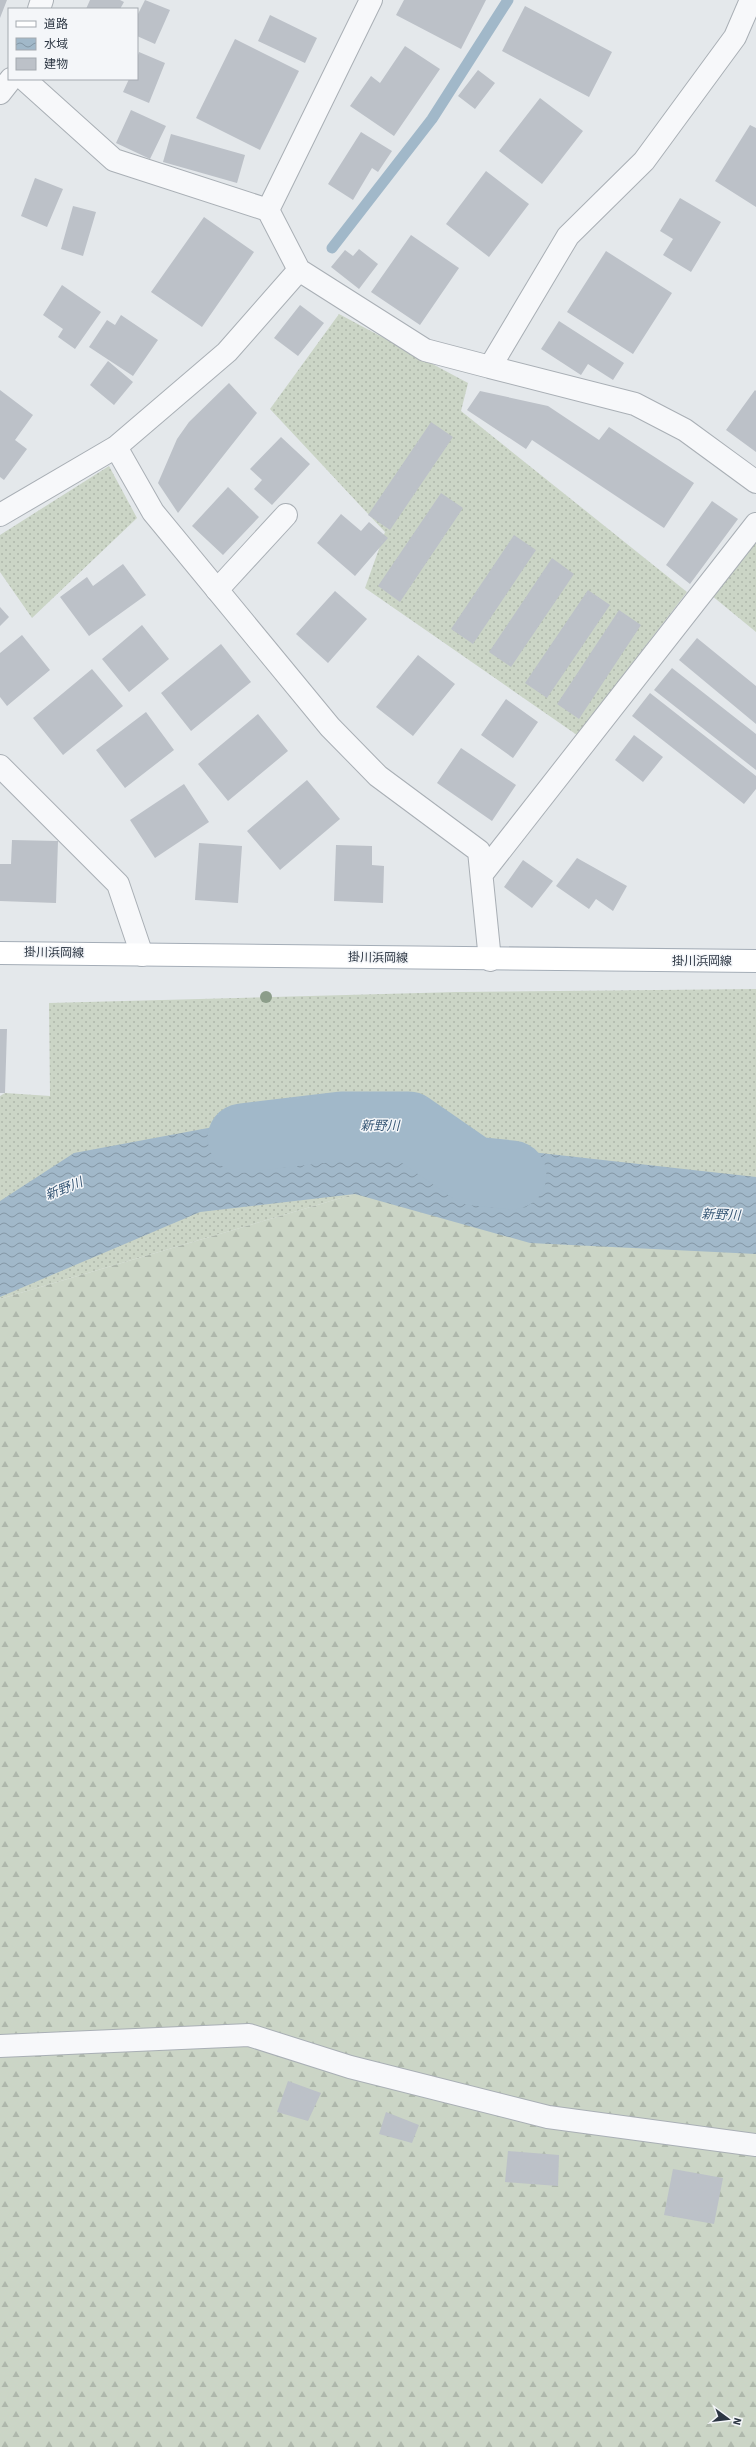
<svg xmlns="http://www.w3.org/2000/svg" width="756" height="2447" viewBox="0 0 756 2447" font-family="'Source Sans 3','Noto Sans JP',sans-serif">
<defs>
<pattern id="grass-dots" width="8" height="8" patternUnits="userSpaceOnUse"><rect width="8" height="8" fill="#cbd5c6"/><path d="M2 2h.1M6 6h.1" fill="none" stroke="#aeb7ab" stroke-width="1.8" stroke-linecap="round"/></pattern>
<pattern id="forest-firs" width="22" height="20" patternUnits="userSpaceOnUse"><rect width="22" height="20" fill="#cbd5c6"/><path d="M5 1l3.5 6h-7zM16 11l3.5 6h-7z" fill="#aeb7ab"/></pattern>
<pattern id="water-waves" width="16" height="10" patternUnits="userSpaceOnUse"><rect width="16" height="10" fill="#a1b8c9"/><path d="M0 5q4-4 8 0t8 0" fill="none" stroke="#8396a5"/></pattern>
</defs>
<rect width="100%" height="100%" fill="#e4e8eb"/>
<!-- grass -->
<path fill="url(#grass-dots)" d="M339,314L468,383L461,411L687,592L577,735L365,588L385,532L270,409Z
M109,466L137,518L32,618L0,572V535Z
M756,534V632L711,595Z
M756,989V1199L442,1168L0,1299V1096L5,1093L50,1096L49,1003L457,992Z"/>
<!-- forest -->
<path fill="url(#forest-firs)" d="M442,1168L756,1199V2447H0V1299Z"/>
<!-- water -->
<path fill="url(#water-waves)" d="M251,1120L337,1126L522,1151L756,1177V1254L530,1243L355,1194L200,1212L0,1297V1201L74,1153Z"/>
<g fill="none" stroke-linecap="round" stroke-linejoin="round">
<!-- stream -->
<path stroke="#a1b8c9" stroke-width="11" d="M332,248L432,119L508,0"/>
<!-- river -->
<path stroke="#a1b8c9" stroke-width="69" d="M242,1138L342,1126H409L474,1171L512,1175"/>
</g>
<!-- building -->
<path fill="#bcc1c8" d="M0,0H7L0,18Z
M90,0H120L124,2L120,9H86Z
M145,0L170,10L155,44L137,36V16Z
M404,0H486L461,49L396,15Z
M525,6L612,52L589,97L502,51Z
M270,15L317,38L305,63L258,41Z
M235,39L299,71L260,150L196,118Z
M405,46L440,69L394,136L350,106L371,76L380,83Z
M139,52L165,63L149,103L123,92L129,79H137V58Z
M478,70L495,83L475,109L458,96Z
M540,98L583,131L542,184L499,151Z
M131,110L166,126L150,159L116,143Z
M750,125L756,128V207L715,181Z
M361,132L392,151L378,172L372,168L353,200L328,184Z
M171,134L245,155L237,183L163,162Z
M486,171L529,204L489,257L446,224Z
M35,178L63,189L47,227L21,216Z
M680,198L721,222L691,272L663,255L673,239L660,231Z
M73,206L96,212L83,256L61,249Z
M204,217L254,252L202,327L151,292Z
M411,235L459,268L420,325L371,292Z
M359,249L378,264L359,289L331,267L345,250L353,256Z
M606,251L672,293L633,354L567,312Z
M62,285L101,312L75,349L58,337L63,329L43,315Z
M300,305L324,323L298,356L274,338Z
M121,315L158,340L133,376L89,347L107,320L115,325Z
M559,321L624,363L613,380L588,364L581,375L541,349Z
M108,361L133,382L114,405L90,385Z
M229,383L257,413L178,513L158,483L177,439L189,422Z
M0,390L33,415L15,440L27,449L4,480L0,477Z
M755,390L756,391V452L726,430Z
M480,391L548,406L599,440L609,427L694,483L664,528L532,440L526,449L467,410Z
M431,422L453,437L390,530L368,515Z
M281,437L310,464L272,505L254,489L262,480L250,469Z
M228,487L259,517L223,555L192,526Z
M441,493L463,508L400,602L378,586Z
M712,501L738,519L690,584L666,565Z
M341,514L361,531L369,522L388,538L355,576L317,543Z
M514,535L536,550L473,644L451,629Z
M552,558L574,574L511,667L489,652Z
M123,564L146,595L89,636L60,597L87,577L93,586Z
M588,590L610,605L547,698L525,683Z
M335,591L367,619L328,663L296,634Z
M0,607L9,617L0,626Z
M619,610L641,625L579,719L557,704Z
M142,625L169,659L129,692L102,659Z
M22,635L50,670L7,706L0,697V653Z
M697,638L756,686V724L679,660Z
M221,644L251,682L191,731L161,693Z
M418,655L455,684L413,736L376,707Z
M672,668L756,734V770L654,690Z
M92,669L123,706L63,755L33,718Z
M650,693L756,776V789L744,804L632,716Z
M506,699L538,722L513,758L481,735Z
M146,712L174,750L125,788L96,750Z
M258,714L288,751L228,801L198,764Z
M634,735L663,757L643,782L615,760Z
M461,748L516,785L492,821L437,783Z
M307,780L340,819L280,870L247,831Z
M184,784L209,822L155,858L130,820Z
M12,840L58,841L56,903L0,901V864H11Z
M199,843L242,846L238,903L195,900Z
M336,845L372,846V865L384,866L383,903L334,901Z
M577,858L627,886L613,911L596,899L589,909L556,886Z
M523,860L553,881L532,908L504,887Z
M0,1029H7L5,1093H0Z
M288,2081L321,2093L308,2121L277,2112Z
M386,2112L419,2125L412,2143L379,2134Z
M508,2151L559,2155L558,2186L505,2182Z
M673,2169L723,2178L714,2224L664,2215Z"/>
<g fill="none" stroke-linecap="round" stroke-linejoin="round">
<!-- lane casing -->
<g stroke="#a9afb5" stroke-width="24">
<path id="lane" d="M217,590L286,515"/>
</g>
<!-- street casing -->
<g stroke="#a9afb5" stroke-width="24">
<path id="street" d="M39,9L42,0
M24,79L114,160L268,210L299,270
M0,93L11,79
M268,210L371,0
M490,367L635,404L685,430L756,482
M116,447L153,512L330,727L378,776L479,851L490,960
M0,515L116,447L227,352L299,270L425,350L490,367L568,236L644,161L735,37L751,0
M0,766L118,884L142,955
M482,874L756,524
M0,2046L249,2035L350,2067L548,2117L756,2145"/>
</g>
<!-- primary casing -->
<g stroke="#a4adb7" stroke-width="24">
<path id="primary" d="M0,953L756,961"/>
</g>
<!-- lane -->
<use href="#lane" stroke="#f7f8fa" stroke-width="22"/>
<!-- street -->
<use href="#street" stroke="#f7f8fa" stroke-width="22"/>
<!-- primary -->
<use href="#primary" stroke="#fff" stroke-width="22"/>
</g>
<!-- trees -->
<circle fill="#8c9d8a" cx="266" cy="997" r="6"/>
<g text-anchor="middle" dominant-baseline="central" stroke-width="3" stroke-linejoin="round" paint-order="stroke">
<!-- street labels -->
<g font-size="12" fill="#2c3643" stroke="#f4f6f9">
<text transform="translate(54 953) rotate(1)">掛川浜岡線</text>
<text transform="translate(378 958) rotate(1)">掛川浜岡線</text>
<text x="702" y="961">掛川浜岡線</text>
</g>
<!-- water labels -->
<g font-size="13" font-style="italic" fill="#385876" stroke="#f4f6f9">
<text x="380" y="1126">新野川</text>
<text transform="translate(64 1189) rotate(-22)">新野川</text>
<text transform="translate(721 1215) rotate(2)">新野川</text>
</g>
</g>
<!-- legend -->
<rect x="8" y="8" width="130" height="72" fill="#f4f6f9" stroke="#a4a9b0"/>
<rect x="16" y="21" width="20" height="6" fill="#ffffff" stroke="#a4a9b0"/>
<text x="44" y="28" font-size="12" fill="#2c3643">道路</text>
<rect x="16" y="38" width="20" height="12" fill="url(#water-waves)" stroke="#a4a9b0"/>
<text x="44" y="48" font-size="12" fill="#2c3643">水域</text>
<rect x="16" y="58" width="20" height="12" fill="#bcc1c8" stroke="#a4a9b0"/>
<text x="44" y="68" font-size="12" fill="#2c3643">建物</text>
<!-- north arrow -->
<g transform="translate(728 2419) rotate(105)" stroke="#f4f6f9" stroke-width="3" paint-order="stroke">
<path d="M0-3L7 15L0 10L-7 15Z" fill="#2c3643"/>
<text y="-6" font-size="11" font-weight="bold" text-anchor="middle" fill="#2c3643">N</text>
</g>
</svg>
